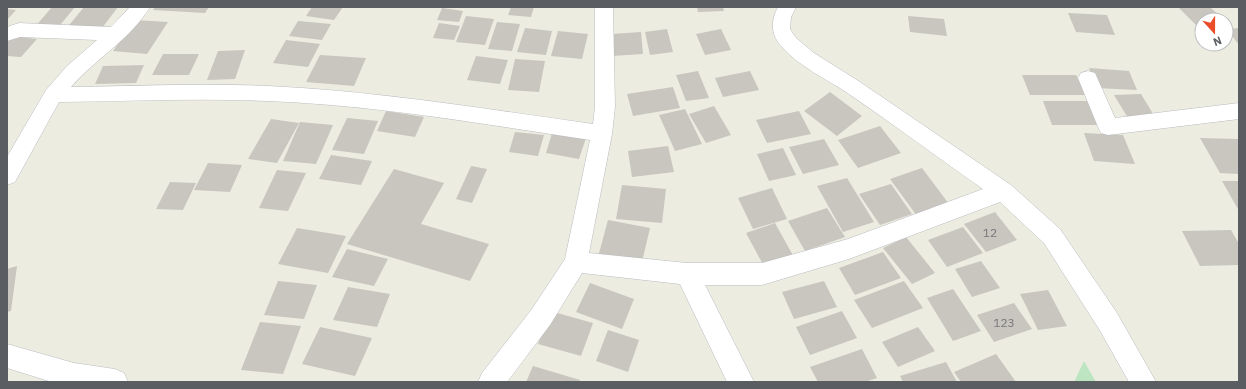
<svg xmlns="http://www.w3.org/2000/svg" width="1246" height="389" viewBox="0 0 1246 389" font-family="'IBM Plex Sans',sans-serif">
<rect width="100%" height="100%" fill="#edece1"/>
<!-- green -->
<path fill="#bde5c1" d="M1084,361L1096,382H1074Z"/>
<!-- building -->
<path fill="#c8c6bf" d="M52,7H75L56,30L34,28Z
M84,7H118L99,32L66,29Z
M155,7H209L205,13L153,10Z
M312,7H343L334,20L306,16Z
M511,7H534L531,17L508,15Z
M697,7H723L724,11L698,12Z
M1178,7H1210L1224,20H1202V25L1197,26Z
M442,8L463,11L459,22L437,20Z
M7,9L16,10L7,20Z
M1068,13L1107,15L1115,35L1076,32Z
M466,16L494,19L485,45L456,42Z
M908,16L944,19L947,36L910,32Z
M134,20L168,22L147,54L113,51Z
M298,21L331,24L322,40L289,36Z
M497,22L520,24L512,51L488,49Z
M439,23L460,26L454,40L433,38Z
M525,28L552,31L546,55L517,52Z
M1239,28V45L1227,29Z
M667,29L673,52L650,55L645,32Z
M721,29L731,50L705,55L696,34Z
M558,31L588,34L582,59L551,56Z
M641,32L643,54L612,56L611,34Z
M12,36L37,39L21,57L7,56V42Z
M286,40L320,44L308,67L273,63Z
M245,50L235,79L207,80L218,51Z
M163,54H199L189,75H152Z
M320,55L366,58L354,86L306,82Z
M476,56L508,60L500,84L467,80Z
M515,59L545,61L539,92L508,90Z
M144,65L136,83L95,84L103,66Z
M1089,68L1129,71L1137,90L1097,88Z
M698,71L709,98L686,101L676,75Z
M750,71L759,90L723,97L715,78Z
M1022,75H1076L1087,95H1030Z
M673,87L680,108L633,116L627,94Z
M830,92L862,116L837,136L804,111Z
M1141,94L1155,117L1128,118L1114,95Z
M1043,101H1087L1098,125H1052Z
M714,106L731,135L706,143L689,114Z
M685,109L702,144L675,151L659,115Z
M386,111L424,117L415,137L377,131Z
M799,111L811,134L767,143L756,120Z
M347,118L378,121L364,154L332,150Z
M271,119L299,123L277,163L248,159Z
M300,122L333,125L316,164L283,161Z
M880,126L901,153L858,168L838,140Z
M515,132L544,135L538,156L509,152Z
M552,133L586,138L579,159L546,153Z
M1084,133L1123,135L1135,164L1094,161Z
M1200,138L1239,139V174L1220,173Z
M824,139L839,165L803,174L789,147Z
M668,146L674,172L632,177L628,151Z
M783,148L796,175L769,181L757,154Z
M331,155L372,161L361,185L319,179Z
M208,163L242,165L230,192L194,190Z
M471,166L487,169L472,203L456,199Z
M922,168L949,204L917,216L890,179Z
M394,169L444,183L421,224L489,244L470,281L347,244Z
M277,170L306,173L288,211L259,208Z
M847,178L874,222L843,232L817,186Z
M1222,181H1239V211Z
M170,182L196,183L183,210L156,209Z
M891,184L912,214L880,225L859,194Z
M622,185L666,189L662,223L616,219Z
M772,188L787,219L753,229L738,198Z
M827,208L845,237L805,251L788,221Z
M995,212L1017,240L986,252L964,224Z
M608,220L650,228L641,266L598,257Z
M775,223L795,259L766,270L746,233Z
M963,227L983,253L947,267L928,240Z
M297,228L346,236L328,273L278,264Z
M1231,230L1239,244V265L1200,266L1182,231Z
M906,237L935,273L912,284L883,248Z
M347,249L388,259L374,286L332,277Z
M883,252L901,278L855,295L839,268Z
M981,261L1000,288L972,297L955,269Z
M17,266L11,311L7,312V269Z
M278,281L317,285L304,319L264,315Z
M824,281L837,307L794,319L782,292Z
M904,281L923,308L872,328L854,300Z
M590,283L634,299L622,329L576,312Z
M348,287L390,294L377,327L333,320Z
M953,289L981,331L953,341L927,298Z
M1048,290L1067,326L1038,330L1020,294Z
M1014,303L1032,329L994,342L977,315Z
M550,311L593,323L581,356L538,344Z
M842,311L857,338L810,355L796,327Z
M260,322L301,326L283,374L241,370Z
M320,327L372,338L355,376L302,364Z
M918,327L935,351L898,367L882,342Z
M608,330L639,340L628,372L596,361Z
M862,349L877,378L865,382H818L810,367Z
M996,354L1016,382H961L954,372Z
M946,362L957,382H903L900,376Z
M533,366L580,380V382H526Z"/>
<g fill="none" stroke-linecap="round" stroke-linejoin="round">
<!-- minor casing -->
<g stroke="#b9bbc0" stroke-width="1">
<path id="minor" d="M130,7H150C131,39 95,59 71,87C137,86 203,83 268,86C377,91 485,109 593,124L595,107V7H613L615,107L612,134L589,253L687,263H762L848,239L983,189C937,157 892,123 846,92C825,78 800,67 783,48C771,36 770,22 778,7H796L791,17L790,29L796,38L814,53L860,82L1011,185L1060,229L1117,313L1156,382H1129L1099,329L1044,243L1000,202L849,259L762,285H705L754,382H727L680,284L582,273L550,325L507,382H478L482,373L532,309L565,259L590,140C483,124 375,105 267,101C198,98 128,101 59,102L15,182L7,185V157L46,90L67,66L97,40L20,37L7,41V27L19,23L111,27Z
M1088,71L1095,73L1115,118L1239,103V119L1108,135L1101,133L1098,127L1078,78L1081,73Z
M7,344L74,363L115,369L124,373L128,382H52L7,368Z"/>
</g>
<!-- minor -->
<use href="#minor" fill="#fff" fill-rule="evenodd"/>
</g>
<g text-anchor="middle" dominant-baseline="central" stroke-width="4" stroke-linejoin="round" paint-order="stroke">
<!-- number labels -->
<g font-size="12" fill="#767779">
<text x="990" y="232">12</text>
<text x="1004" y="322">123</text>
</g>
</g>
<!-- border -->
<rect width="1246" height="389" fill="none" stroke="#5a5d62" stroke-width="16"/>
<!-- north arrow -->
<g transform="translate(1214 32) rotate(159)"><circle r="19" fill="#ffffff" stroke="#bdbec0"/>
<path d="M0-3L7 15L0 10L-7 15Z" fill="#eb4d2a"/>
<text y="-6" font-size="11" font-weight="bold" text-anchor="middle" fill="#5a5d62">N</text>
</g>
</svg>
